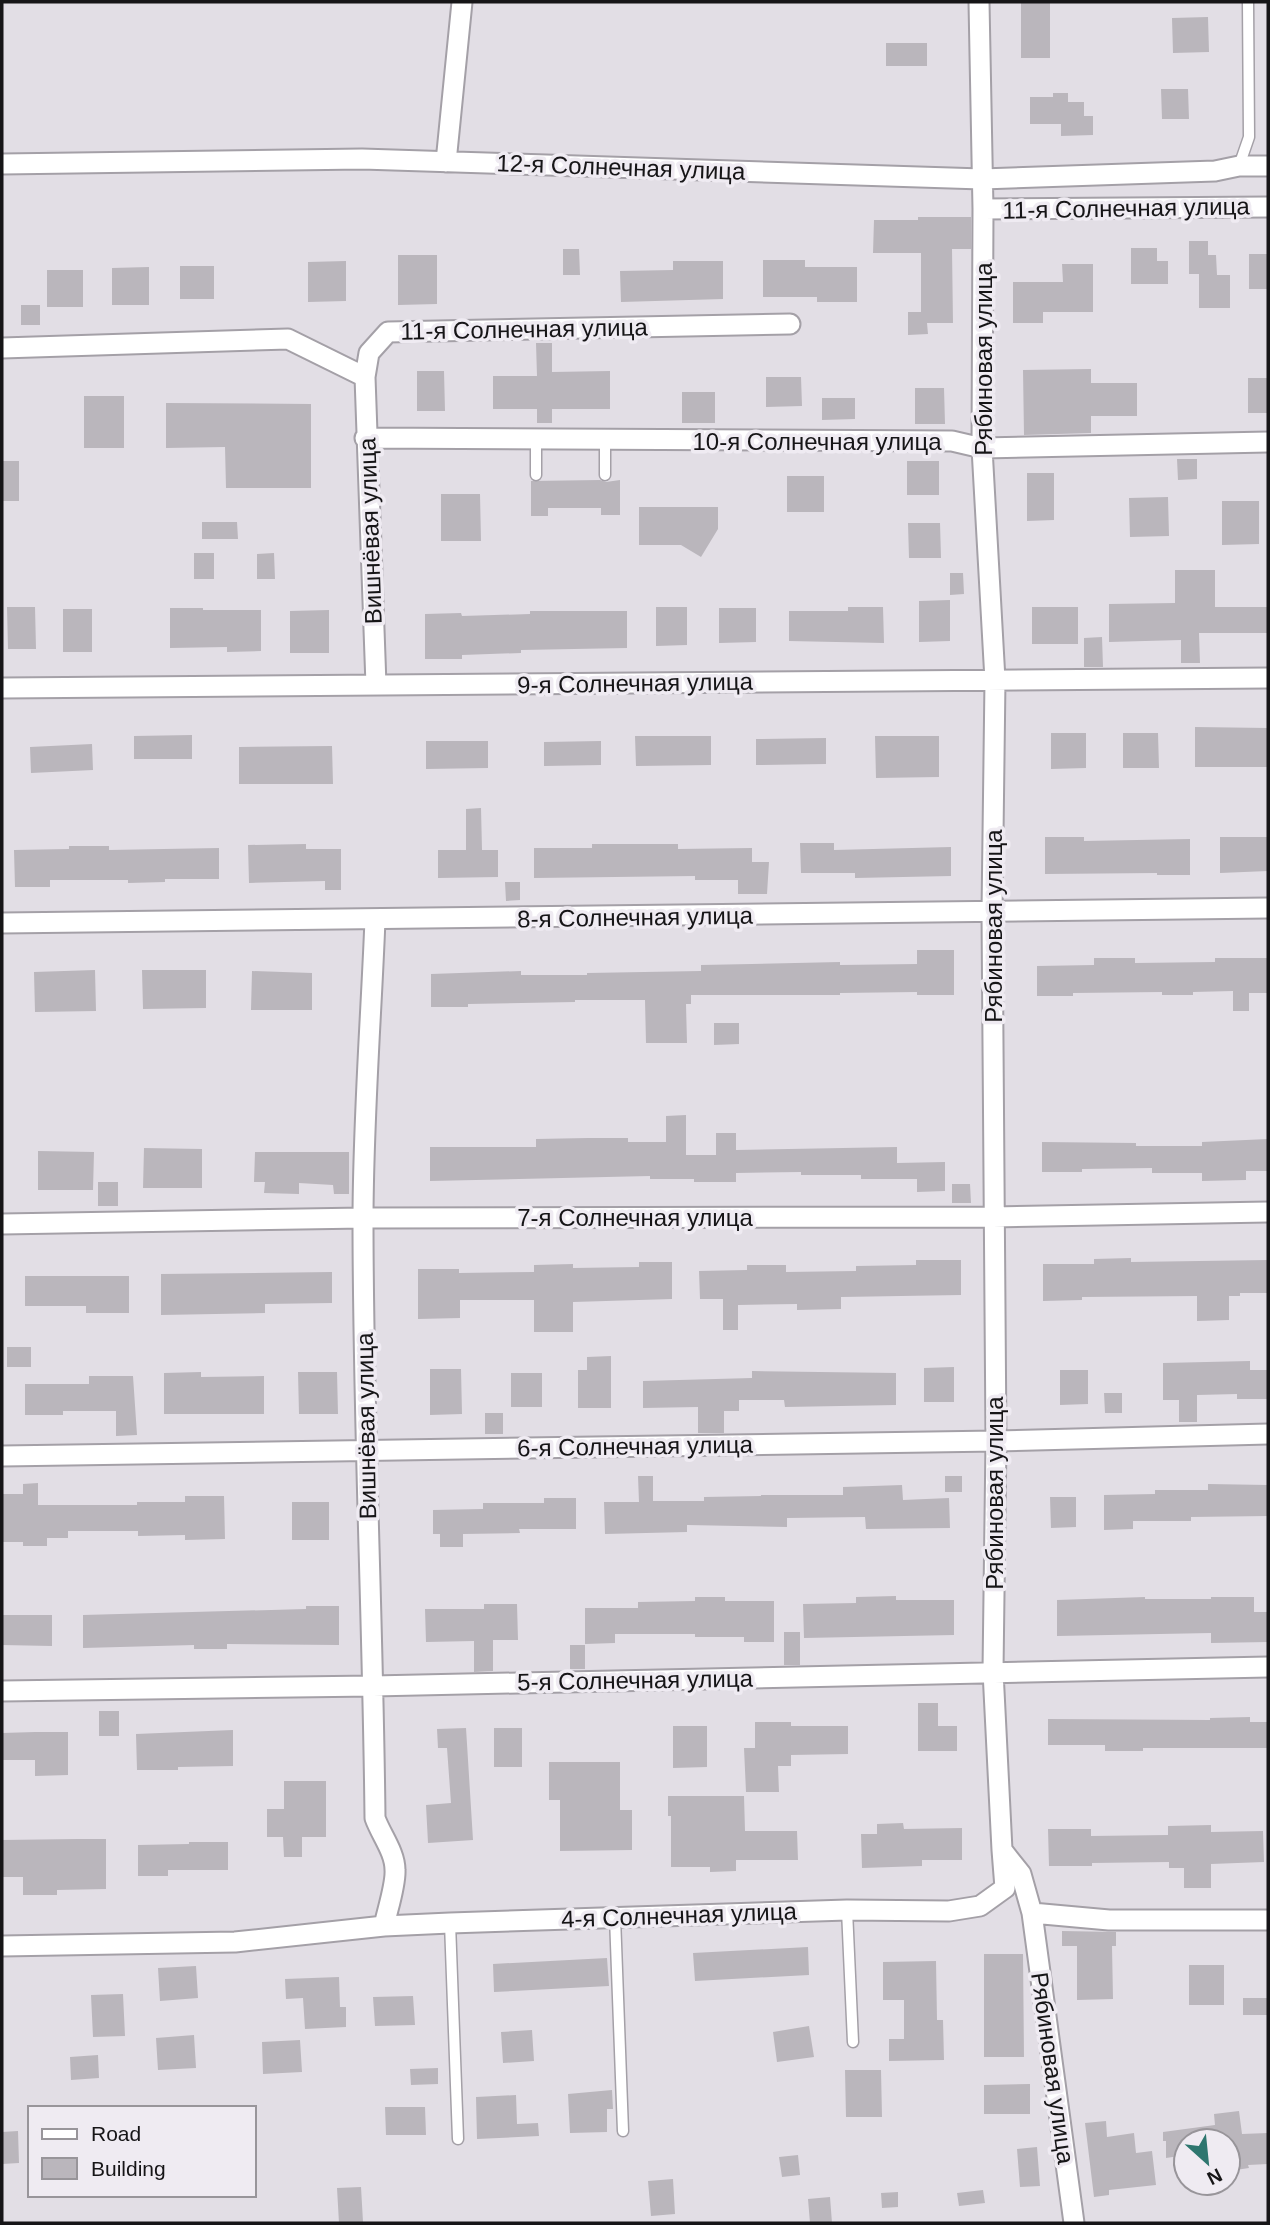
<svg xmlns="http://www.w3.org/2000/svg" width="1270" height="2225" viewBox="0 0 1270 2225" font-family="Arial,sans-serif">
<rect width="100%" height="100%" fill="#e2dee5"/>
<!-- building -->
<path fill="#bab6bc" d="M1021,2H1050V58H1021Z
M1208,17L1209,52L1173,53L1172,18Z
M886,43H927V66H886Z
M1161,89H1188L1189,119H1162Z
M1053,93H1068V102H1084V116H1093V135L1061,136V124H1030V97H1053Z
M918,217H971V249H952L953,323H927L928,334L908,335V312H921V253H873L874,220H918Z
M1189,241H1208V255H1216L1217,275H1230V308H1199V274H1189Z
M1131,248H1157V261H1168V284H1131Z
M563,249H579L580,275H563Z
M1249,254H1268V289H1249Z
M398,255H437V304L398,305Z
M763,260H805V267H857V302H817V297H763Z
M346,261V301L308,302V262Z
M673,261H723V299L621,302L620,271L673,270Z
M1062,264H1093V312H1043V323H1013V282H1063Z
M180,266H214V299H180Z
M149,267V305H112V268Z
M47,270H83V307H47Z
M21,305H40V325H21Z
M536,343H552V372L610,371V409H552V423H537V409H493V376H537Z
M1091,369V383H1137V416H1091V433L1024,435L1023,370Z
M417,371H444L445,411H417Z
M766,377H801L802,406L766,407Z
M1248,378H1268V413H1248Z
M915,388H944L945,424H915Z
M682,392H715V423H682Z
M84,396H124V448H84Z
M822,398H855V419L822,420Z
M166,403L311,404V488H226L225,447L166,448Z
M1177,459H1197V479L1178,480Z
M2,461H19V501H2Z
M907,461H939V495H907Z
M1027,473H1054V520L1027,521Z
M787,476H824V512H787Z
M600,480L606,482L620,480V515H601V508H548V516H531V481Z
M441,494H480L481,541H441Z
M1168,497L1169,536L1130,537L1129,498Z
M1222,501H1259V544L1222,545Z
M639,507H718V529L701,557L681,545H639Z
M202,522H237L238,539H202Z
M908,523H940L941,558H909Z
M194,553H214V579H194Z
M274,553L275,579H257V554Z
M1175,570H1215V607H1268V633H1199L1200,663H1181V640L1109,642V604L1175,603Z
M950,573H963L964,594L950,595Z
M950,600V641L919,642V601Z
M7,607H35L36,649H8Z
M656,607H687V645L656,646Z
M848,607H883L884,643L789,641V611H848Z
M1032,607H1078V644H1032Z
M170,608H203V610H261V651L227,652V647L170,648Z
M719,608H756V642L719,643Z
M63,609H92V652H63Z
M329,610V653H290V611Z
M530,611H627V648L521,650V653L462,655V659H425V614L461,613L462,616L530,614Z
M1102,637L1103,667H1084V638Z
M1195,727L1268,728V767H1195Z
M1051,733H1086V768L1051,769Z
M1123,733H1158L1159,768H1123Z
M192,735V759H134V736Z
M635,736H711V765L636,766Z
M875,736H939V777L876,778Z
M826,738V764L756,765V739Z
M426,741H488V768L426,769Z
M601,741V765L544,766V742Z
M92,744L93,770L31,773L30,747Z
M332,746L333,784H239V747Z
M481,808L482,850H498V877L438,878V850H466V809Z
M1045,837H1084V841L1190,839V875H1157V873L1045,874Z
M1220,837H1268V871L1220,873Z
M800,843H834V850L951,847V876L855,878V873H801Z
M306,844V849H341V890H325V881L249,883L248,845Z
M592,844H678V849L752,848V862H769L767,894H738V880H695V876L534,878V848H592Z
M69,846H109V850L219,848V879H165V882L128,883V880H50V887H15L14,850L69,849Z
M505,882H520V900L506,901Z
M917,950H954V995H917V992L840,993V995H691V1004H686L687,1043H646L645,1000H575V1002L468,1004V1007H431V974L521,971V975H587V973L701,971V965L840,962V965L917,964Z
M1094,958H1135V963L1215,962V958H1268V993H1249V1011H1233V991L1193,992V995H1162V992L1073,993V996H1037V966L1094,965Z
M95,970L96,1011L35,1012L34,972Z
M142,970H206V1008L143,1009Z
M252,971L312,973V1010H251Z
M714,1023H739V1044L714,1045Z
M686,1115V1155H716V1133H736V1150L897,1147V1163L945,1162V1191L917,1192V1179H861V1175H801V1172L736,1173V1182H694V1179H650V1176L430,1181V1147H536V1139L588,1138H628V1142H666V1116Z
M1268,1139V1171H1246V1180L1202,1181V1173H1152V1168L1082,1169V1172H1042V1142L1136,1143V1146H1202V1142Z
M144,1148L202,1149V1188H143Z
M38,1151L94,1152L93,1190H38Z
M255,1152H349V1194H334L333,1185L299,1183V1194L264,1193L265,1182H254Z
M98,1182H118V1206H98Z
M952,1184H970L971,1203H952Z
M1131,1258V1262L1268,1260V1293H1240V1296H1229V1320L1197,1321V1296L1082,1297V1300L1043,1301V1264H1094V1259Z
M916,1260H961V1295L841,1297V1309L797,1310V1304L738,1305V1330H723V1299H700L699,1271L747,1270V1265H786V1272L856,1271V1266L916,1265Z
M639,1262H672V1299L573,1302V1332H534V1300H460V1318L418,1319V1269H459V1273L534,1272V1265L573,1264V1268L639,1267Z
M332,1272V1303L265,1304V1313L161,1315V1274Z
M25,1276H129V1313H86V1306H25Z
M7,1347H31V1367H7Z
M611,1356V1408H578V1370H587V1357Z
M1250,1361V1370H1268V1399H1237V1394L1197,1395V1422H1179V1400H1163V1363Z
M954,1367V1402H924V1368Z
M430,1369H461L462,1414L430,1415Z
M1060,1370H1088V1404L1060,1405Z
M752,1371L896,1373V1405L785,1407L784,1400H739V1411H724V1433H698V1407L643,1408V1381L752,1378Z
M201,1372V1377L264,1376V1414H164V1373Z
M298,1372H337L338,1414H299Z
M511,1373H542V1407H511Z
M89,1376H133L137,1435L116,1436V1411H63V1415H25V1384H89Z
M1104,1393H1122V1413H1105Z
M485,1413H503V1434H485Z
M638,1476H653V1501H704V1497L761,1496V1495H843V1487L902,1485L903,1500L949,1498L950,1528L866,1529L865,1517L787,1518V1527L687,1525V1532L605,1534L604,1502H639Z
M945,1476H962V1492H945Z
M38,1483V1505H137V1502H185V1496H224L225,1539L185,1540V1535L138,1536V1531H68V1538H47V1546H23V1542H2V1494H23V1484Z
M1208,1484L1268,1485V1516L1191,1517V1521H1133V1529L1104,1530V1495L1155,1494V1490H1208Z
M1050,1497H1076V1527L1051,1528Z
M544,1498H576V1529H519L520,1533L463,1534V1547H440V1534H433V1510L483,1509V1503H544Z
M292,1502H329V1540H292Z
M896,1596V1600H954V1635L804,1638L803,1604L856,1603V1597Z
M695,1597H725V1601H774V1642H744V1637H695V1634H615V1643L585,1644V1608H638V1602L695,1601Z
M1145,1597V1599H1211V1597H1254V1612H1268V1642L1211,1643V1633L1057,1636V1600Z
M484,1604H517L518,1640H493V1671L474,1672V1641L426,1642L425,1609H484Z
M306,1606H339V1645L227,1644V1649H194V1645L83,1648V1615L306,1609Z
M2,1615H52V1646L2,1645Z
M784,1632H800V1665H784Z
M570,1645H585V1669H570Z
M918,1703H938V1726H957V1751H918Z
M99,1711H119V1736H99Z
M1250,1717V1722H1268V1748H1143V1751H1105V1745H1048V1719L1210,1720V1718Z
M755,1722H791V1726H848V1754L791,1755V1766H778L779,1792H746L744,1748H755Z
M673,1726H707V1767L673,1768Z
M466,1728L473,1840L428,1843L426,1805L451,1803L447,1748H438L437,1729Z
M494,1728H522V1767H494Z
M233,1730V1766L178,1767V1770H137L136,1734Z
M35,1732H68V1775L35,1776V1760H2V1733Z
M549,1762H620V1810H632V1850L560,1851V1800H549Z
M284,1781H326V1837H302V1857H284L283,1837H267V1809H284Z
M668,1796H744L745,1831H797L798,1860H736V1871L710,1872V1867H671V1816H668Z
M903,1823L904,1829L962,1828V1860H922V1866L862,1868L861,1834H877V1824Z
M1211,1825V1832L1263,1831L1264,1862L1211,1864V1888H1184V1868H1169V1862L1092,1863V1866H1049L1048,1829H1091V1836L1168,1835V1826Z
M77,1839H106V1889L57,1890V1895H23V1877H2V1840Z
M189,1842H228V1870H168V1876H138V1845L189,1844Z
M1062,1931L1116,1932V1946H1112L1113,1999L1077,2000V1946H1062Z
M808,1947L809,1975L695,1981L693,1953Z
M984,1954H1023L1024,2057H984Z
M607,1958L609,1986L494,1992L493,1964Z
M936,1961L937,2020H943L944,2060L889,2061V2039H904V2000H883V1962Z
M1189,1965H1224V2005H1189Z
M196,1966L198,1998L160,2001L158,1968Z
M339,1977L340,2007H346V2027L305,2029L303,1998L286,1999L285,1979Z
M123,1994L125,2036L93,2037L91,1995Z
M413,1996L415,2025L375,2026L373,1997Z
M1243,1998H1268V2015H1243Z
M809,2026L814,2057L777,2062L773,2032Z
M532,2030L534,2061L503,2063L501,2032Z
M194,2035L196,2068L158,2070L156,2038Z
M300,2040L302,2072L263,2074L262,2042Z
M98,2055L99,2078L71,2080L70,2057Z
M438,2068V2084L411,2085L410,2069Z
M845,2070H881L882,2117H846Z
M1030,2084V2114H984V2085Z
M612,2090L613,2109H607V2132L570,2133L568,2094Z
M516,2095L517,2124L538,2123L539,2136L477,2139L476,2097Z
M385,2107H425L426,2135H386Z
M1239,2111L1242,2134L1268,2133V2164L1248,2165L1249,2168L1229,2171L1228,2141H1186V2155L1166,2158V2141H1163V2132L1215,2125L1214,2114Z
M1106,2121L1107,2137L1134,2133L1136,2153L1152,2151L1156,2185L1109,2190V2195L1094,2197L1085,2123Z
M18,2131L19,2163L2,2164V2132Z
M1037,2147L1040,2186L1020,2187L1017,2149Z
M798,2155L800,2175L782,2177L779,2157Z
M673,2179L675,2214L651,2216L648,2181Z
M361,2187L363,2222L339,2223L337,2188Z
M983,2190L985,2203L959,2206L957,2193Z
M898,2192V2207L882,2208L881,2193Z
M830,2197L832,2223H810L808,2199Z"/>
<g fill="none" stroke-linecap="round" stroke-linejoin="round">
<!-- lane casing -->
<g stroke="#a4a0a7" stroke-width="13">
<path id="lane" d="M1239,166L1249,137L1248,2
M536,439V475
M605,439V475
M847,1910L853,2042
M615,1917L623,2131
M450,1923L458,2139"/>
</g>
<!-- street casing -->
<g stroke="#a4a0a7" stroke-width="23">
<path id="street" d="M979,2L983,209L982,448L995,680L992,913L996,1441L993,1671L1002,1850
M446,162L462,2
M2,164L362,159L982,179L1215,171L1239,166H1268
M983,209L1268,207
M2,348L288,339L365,377L369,353L388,332L790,324
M365,377L376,685
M365,438L952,441L982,448L1268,442
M2,688L1268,678
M375,920C371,1020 363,1121 363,1221C363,1420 373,1619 375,1818C381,1835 395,1852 395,1870C396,1885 387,1911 384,1926
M2,923L1268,908
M2,1224L363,1218L993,1217L1268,1212
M2,1456L996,1441L1268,1434
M2,1691L373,1686L1268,1667
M1032,1913L1074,2223
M2,1946L235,1942L384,1926L450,1923L847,1910L949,1911L980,1906L1005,1888L1002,1850L1021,1874L1032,1913L1109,1920H1268"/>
</g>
<!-- lane -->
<use href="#lane" stroke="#fff" stroke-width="10"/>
<!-- street -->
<use href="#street" stroke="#fff" stroke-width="19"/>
</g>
<g text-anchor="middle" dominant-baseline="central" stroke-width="7" stroke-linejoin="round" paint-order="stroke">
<!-- street labels -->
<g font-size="24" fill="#161517" stroke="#efebf2">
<text transform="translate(621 167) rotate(2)">12-я Солнечная улица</text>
<text transform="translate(1126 208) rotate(-1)">11-я Солнечная улица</text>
<text transform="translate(524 329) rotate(-1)">11-я Солнечная улица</text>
<text transform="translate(983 359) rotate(-90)">Рябиновая улица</text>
<text x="817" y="441">10-я Солнечная улица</text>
<text transform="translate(370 531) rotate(-92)">Вишнёвая улица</text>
<text transform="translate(635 683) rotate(-1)">9-я Солнечная улица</text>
<text transform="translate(635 917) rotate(-1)">8-я Солнечная улица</text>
<text transform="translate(993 926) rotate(-90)">Рябиновая улица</text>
<text x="635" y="1217">7-я Солнечная улица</text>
<text transform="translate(366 1426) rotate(-91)">Вишнёвая улица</text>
<text transform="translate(635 1446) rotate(-1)">6-я Солнечная улица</text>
<text transform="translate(994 1493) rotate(-90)">Рябиновая улица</text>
<text transform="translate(635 1680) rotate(-1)">5-я Солнечная улица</text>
<text transform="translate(679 1915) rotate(-2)">4-я Солнечная улица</text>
<text transform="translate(1053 2068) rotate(82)">Рябиновая улица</text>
</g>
</g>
<!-- border -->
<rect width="1270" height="2225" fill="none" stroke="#161517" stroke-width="7"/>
<!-- legend -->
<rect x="28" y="2106" width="228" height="91" fill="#efebf2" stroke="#98959a" stroke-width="2"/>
<rect x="42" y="2129" width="35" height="10" fill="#ffffff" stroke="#98959a" stroke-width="2"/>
<text x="91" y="2141" font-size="21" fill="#161517">Road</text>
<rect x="42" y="2158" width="35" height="21" fill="#bab6bc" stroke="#98959a" stroke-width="2"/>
<text x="91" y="2176" font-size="21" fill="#161517">Building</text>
<!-- north arrow -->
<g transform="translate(1207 2162) rotate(153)"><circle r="33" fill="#efebf2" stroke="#98959a" stroke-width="2"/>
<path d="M0-5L12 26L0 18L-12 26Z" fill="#2e766f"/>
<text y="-10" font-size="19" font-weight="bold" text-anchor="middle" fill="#161517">N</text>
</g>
</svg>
